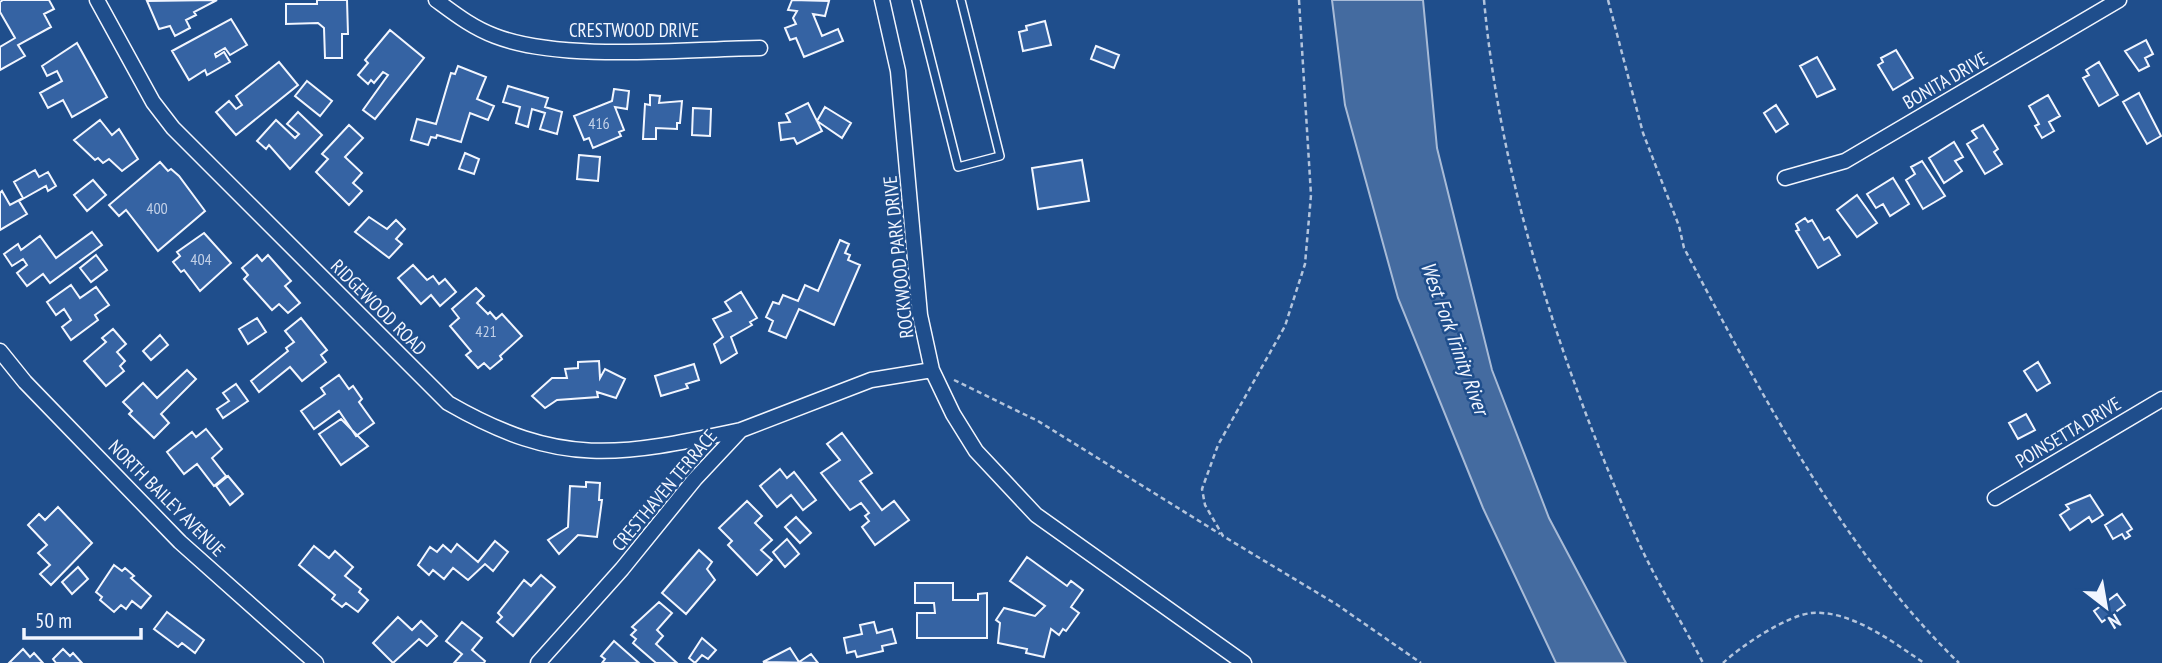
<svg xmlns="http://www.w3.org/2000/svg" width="2162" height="663" viewBox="0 0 2162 663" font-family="'PT Sans Narrow',sans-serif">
<rect width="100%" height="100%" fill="#1f4e8c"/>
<!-- water -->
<path fill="#446ba0" stroke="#a8bbd7" stroke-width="2" d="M1332,0H1423L1437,148L1492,370L1549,518L1626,663H1556L1483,508L1398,298L1345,105Z"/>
<!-- building -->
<path fill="#3563a3" stroke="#f2f6ff" stroke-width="2" d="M3,0H49L54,9L44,14L51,27L18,45L25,56L0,70V47L15,38L0,12V2Z
M217,0L194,12L196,15L186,20L190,28L175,36L170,26L159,29L147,1Z
M317,0H347L348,34H342V58H325L324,28L318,23L286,24V4H317Z
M792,0L829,1L825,16L813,14L822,36L838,29L843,41L804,57L796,38L790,40L785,28L796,24L793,18L797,11L788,10Z
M231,19L247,45L230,55L225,48L215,54L216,57L224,52L230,62L207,75L205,70L189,80L172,51Z
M1045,21L1051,45L1023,51L1019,32L1027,30L1026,26Z
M390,30L424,58L375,119L363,110L388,75L383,72L374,83L371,80L368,84L358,75L368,63L365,60Z
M2146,40L2153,54L2145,58L2149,66L2139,71L2125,51Z
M77,43L107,97L72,117L63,100L48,108L40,93L62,81L57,71L47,76L42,66Z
M1096,46L1119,55L1114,68L1091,59Z
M1896,50L1913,78L1893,90L1878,65L1883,62L1881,58Z
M1817,57L1835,89L1817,97L1800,66Z
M279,62L298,85L236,135L216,112L229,101L236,109L242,105L236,96Z
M2099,62L2118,95L2099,106L2083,78L2089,75L2086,70Z
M458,66L486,77L477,99L494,106L488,120L470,113L461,142L437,135L436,138L431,137L428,145L411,140L417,119L436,124L451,73L455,74Z
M307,81L332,101L320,116L295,96Z
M508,86L548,98L545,107L562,112L557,134L540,129L545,113L532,109L528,127L516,123L520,107L503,102Z
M614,89L629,91L627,109L615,107L624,130L619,132L621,136L593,148L589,138L584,140L574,116L612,101Z
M2139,93L2161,136L2147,144L2123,102Z
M650,95L660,96L659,103L682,101L680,123H677V129L656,128V139H643L645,104L650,105Z
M2048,95L2060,116L2049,122L2054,131L2042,138L2035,126L2039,124L2029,106Z
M808,103L822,131L797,144L794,138L781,140L779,123L790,122L786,114Z
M1776,105L1788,124L1776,132L1764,113Z
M825,107L851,123L842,138L817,121Z
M693,108L711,109L710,136L692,135Z
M298,112L322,135L290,169L269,145L266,149L257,141L276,120L295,138L299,134L287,124Z
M100,120L112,135L119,129L138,159L122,171L109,159L103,163L98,158L95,160L74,140Z
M349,125L363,138L345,157L362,173L353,183L362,191L349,205L316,172L328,159L322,154Z
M1983,125L1998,149L1994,152L2002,164L1985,174L1967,144L1977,138L1972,131Z
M1954,142L1963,157L1955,161L1962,171L1944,183L1929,158Z
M465,153L479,159L474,174L459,169Z
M579,155L600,157L598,181L577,179Z
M1082,160L1089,201L1038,209L1032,168Z
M1922,161L1945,196L1923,209L1906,180L1915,174L1911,167Z
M160,162L168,171L171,169L179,176L205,211L158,251L126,210L119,216L109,205Z
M35,170L39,177L48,172L56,186L48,191L46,186L19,201L27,214L0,230V193L2,191L10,205L23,198L14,182Z
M1893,178L1909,204L1890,216L1883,204L1876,208L1867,194Z
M93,180L106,195L87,211L74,195Z
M1857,195L1877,223L1857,237L1837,210Z
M369,217L387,229L396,220L405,229L396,239L402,244L389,258L355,232Z
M1805,218L1808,222L1812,220L1824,240L1829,237L1840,255L1818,268L1796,231L1799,230L1796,224Z
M92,232L102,245L50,283L43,274L27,286L17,273L27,265L23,259L12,266L4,254L18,244L21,250L40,236L56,258Z
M204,233L231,263L200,291L184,270L181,272L173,262L180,256L177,252Z
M840,240L849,244L845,253L850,255L848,260L860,265L834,325L799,309L786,338L769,331L773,321L766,317L773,302L779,304L783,295L798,301L805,285L818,291Z
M96,255L107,270L91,282L80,268Z
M257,255L262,261L268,255L291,281L285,286L300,303L288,313L279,304L272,310L244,279L248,275L242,268Z
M413,265L427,280L433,276L439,284L445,279L456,292L440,306L431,295L421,304L398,278Z
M71,285L80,298L96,287L109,305L95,315L98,320L71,340L62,327L71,320L64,309L56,315L47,302Z
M476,288L484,296L477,303L488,314L490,312L496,319L502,314L522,336L500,356L502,359L490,369L484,363L478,368L466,355L471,351L450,326L459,318L452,309Z
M741,292L757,318L750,322L752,325L731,337L737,353L721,363L714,344L723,337L713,319L731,311L725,302Z
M257,318L266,332L248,344L239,329Z
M301,318L327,350L321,355L326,362L302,381L290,367L259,392L251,381L288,351L286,348L294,342L285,331Z
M113,329L126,344L117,352L125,361L120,366L124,371L106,386L84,361L106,342L102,338Z
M160,335L168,345L151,360L143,351Z
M599,361L600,378L605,369L625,379L616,398L597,392L598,397L557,400L545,408L532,396L552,378H567L565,369L578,368V362Z
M2038,362L2050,383L2037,391L2024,371Z
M694,364L699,380L686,384L688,388L661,396L655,376Z
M187,370L196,379L161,414L169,423L154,438L129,414L132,411L123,402L143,383L157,398Z
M339,375L349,389L353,386L362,399L359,402L374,423L356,436L339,411L314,429L301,411L325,394L321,388Z
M236,384L248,401L223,418L217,409L229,401L223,393Z
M2026,414L2035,430L2018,439L2009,423Z
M341,419L368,446L341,465L319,434Z
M206,429L222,449L212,458L226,476L214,486L197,464L184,474L167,452L192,432L196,437Z
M842,433L872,473L860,481L882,510L894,501L909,520L875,545L862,527L869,521L865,516L869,513L861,503L850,510L821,473L840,460L827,444Z
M780,469L787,478L794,472L816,500L803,510L791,495L777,507L760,486Z
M228,476L243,494L230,505L216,486Z
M586,482L600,483L599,500H602L597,537L578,535L559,554L548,540L568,527L570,486L586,487Z
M2090,495L2103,515L2092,522L2089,517L2070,530L2060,515L2069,509L2066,505Z
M747,501L762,516L755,523L772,540L761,550L772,560L757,575L728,545L732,541L719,528Z
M58,507L92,543L51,585L40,574L50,565L38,553L47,545L28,525L39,514L45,520Z
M2122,514L2132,529L2127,532L2130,536L2125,539L2122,534L2113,539L2105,525Z
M796,517L811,533L800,543L785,527Z
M787,539L799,554L785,567L773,552Z
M495,541L508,552L493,571L485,564L468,580L453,568L444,579L433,570L429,575L418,565L430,547L437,552L443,545L451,552L457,544L478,562Z
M314,546L329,558L335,551L353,567L345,576L361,589L359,592L368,600L358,612L346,603L342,607L332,599L335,595L299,565Z
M699,550L712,562L707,569L715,580L686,614L662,593Z
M1027,557L1067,586L1071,581L1083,590L1071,607L1079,613L1066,631L1063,629L1059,635L1051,629L1044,657L1026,653L1027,649L998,643L1000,623L996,620L1004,608L1035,616L1045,606L1010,581Z
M114,565L122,571L125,568L134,576L131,578L151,596L141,608L132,601L126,609L121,605L114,612L100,600L102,597L96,592Z
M78,567L88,579L72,594L62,582Z
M541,575L555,587L513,636L497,622L502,617L498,613L524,580L531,586Z
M915,583H953V600H978V594L987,593V638H917V613H935L934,603H915Z
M2117,594L2125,605L2102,622L2094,611Z
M659,602L672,613L657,630L663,636L656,644L677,663H656L633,643L636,639L631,635L636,630L632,627Z
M167,612L204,640L195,653L182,643L178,647L154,629Z
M398,617L412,630L421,621L437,636L427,646L419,639L393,663L373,643Z
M462,622L482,638L472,650L485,661L484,663H454L462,654L446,641Z
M874,622L877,633L892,629L896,643L882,646L883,651L857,657L855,651L847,653L844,638L862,634L860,625Z
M702,638L716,650L708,659L702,655L695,663L689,658Z
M614,641L639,663H602L605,659L601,656Z
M790,648L799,662L811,654L818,663L763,662Z
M23,649L30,657L34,653L43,663H9Z
M63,649L70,656L73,653L82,663H56L53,659Z"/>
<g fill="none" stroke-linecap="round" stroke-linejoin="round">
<!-- service casing -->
<g stroke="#f2f6ff" stroke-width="10">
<path id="service" d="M916,0L958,167L1000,156L961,0"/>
</g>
<!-- minor casing -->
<g stroke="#f2f6ff" stroke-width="17">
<path id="minor" d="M97,0L153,102L173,128L448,403C561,468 619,456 741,430
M436,0C455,14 473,28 495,36C562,62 686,49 760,48
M882,0L898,71L920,315L932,370L953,414L976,451L1036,515L1244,663
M1785,178L1845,161L2119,0
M0,351L25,382L180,542L316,663
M1995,498L2162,399
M538,663L622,569L695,479L741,430L871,380L932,370"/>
</g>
<!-- path -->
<path stroke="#b3c4dc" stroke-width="2.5" stroke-dasharray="5 3.5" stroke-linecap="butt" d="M1299,0L1311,195L1305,264L1285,326L1218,445L1202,489L1205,505L1223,536L1336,604L1421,663
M1484,0C1501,187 1563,370 1638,541C1657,583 1682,622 1703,663
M1608,0L1643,133L1679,226L1684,248C1759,390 1843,551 1959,663
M954,380L1038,421L1220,534
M1723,663C1741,646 1787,615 1812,613C1851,610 1893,642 1924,663"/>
<!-- service -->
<use href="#service" stroke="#1f4e8c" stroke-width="7"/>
<!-- minor -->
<use href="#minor" stroke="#1f4e8c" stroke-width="14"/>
</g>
<g text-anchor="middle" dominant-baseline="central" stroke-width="5" stroke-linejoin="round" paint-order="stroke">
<!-- number labels -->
<g font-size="16" fill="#c3d1e8">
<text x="599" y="123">416</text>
<text x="157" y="208">400</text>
<text x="201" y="259">404</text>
<text x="486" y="331">421</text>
</g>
<!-- street labels -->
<g font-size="19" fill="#f2f6ff" stroke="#1f4e8c">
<text x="634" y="30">CRESTWOOD DRIVE</text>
<text transform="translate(1945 80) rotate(-30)">BONITA DRIVE</text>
<text transform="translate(898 257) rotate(-96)">ROCKWOOD PARK DRIVE</text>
<text transform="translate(379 307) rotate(45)">RIDGEWOOD ROAD</text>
<text transform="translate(2068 432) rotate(-31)">POINSETTA DRIVE</text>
<text transform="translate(664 490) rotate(-50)">CRESTHAVEN TERRACE</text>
<text transform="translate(167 498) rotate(45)">NORTH BAILEY AVENUE</text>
</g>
<!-- water labels -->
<g font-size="21" font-style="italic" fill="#f2f6ff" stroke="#1f4e8c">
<text transform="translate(1455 338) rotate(70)">West Fork Trinity River</text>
</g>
</g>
<!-- north arrow -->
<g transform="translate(2106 607) rotate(149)" stroke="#1f4e8c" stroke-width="5" paint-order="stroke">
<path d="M0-5L12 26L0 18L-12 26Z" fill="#f2f6ff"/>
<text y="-10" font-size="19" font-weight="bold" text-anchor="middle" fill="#f2f6ff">N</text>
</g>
<!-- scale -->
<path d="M24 628v10h117v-10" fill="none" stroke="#f2f6ff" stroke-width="3.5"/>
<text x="35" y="628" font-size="21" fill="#f2f6ff" stroke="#1f4e8c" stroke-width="5" paint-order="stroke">50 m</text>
</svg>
